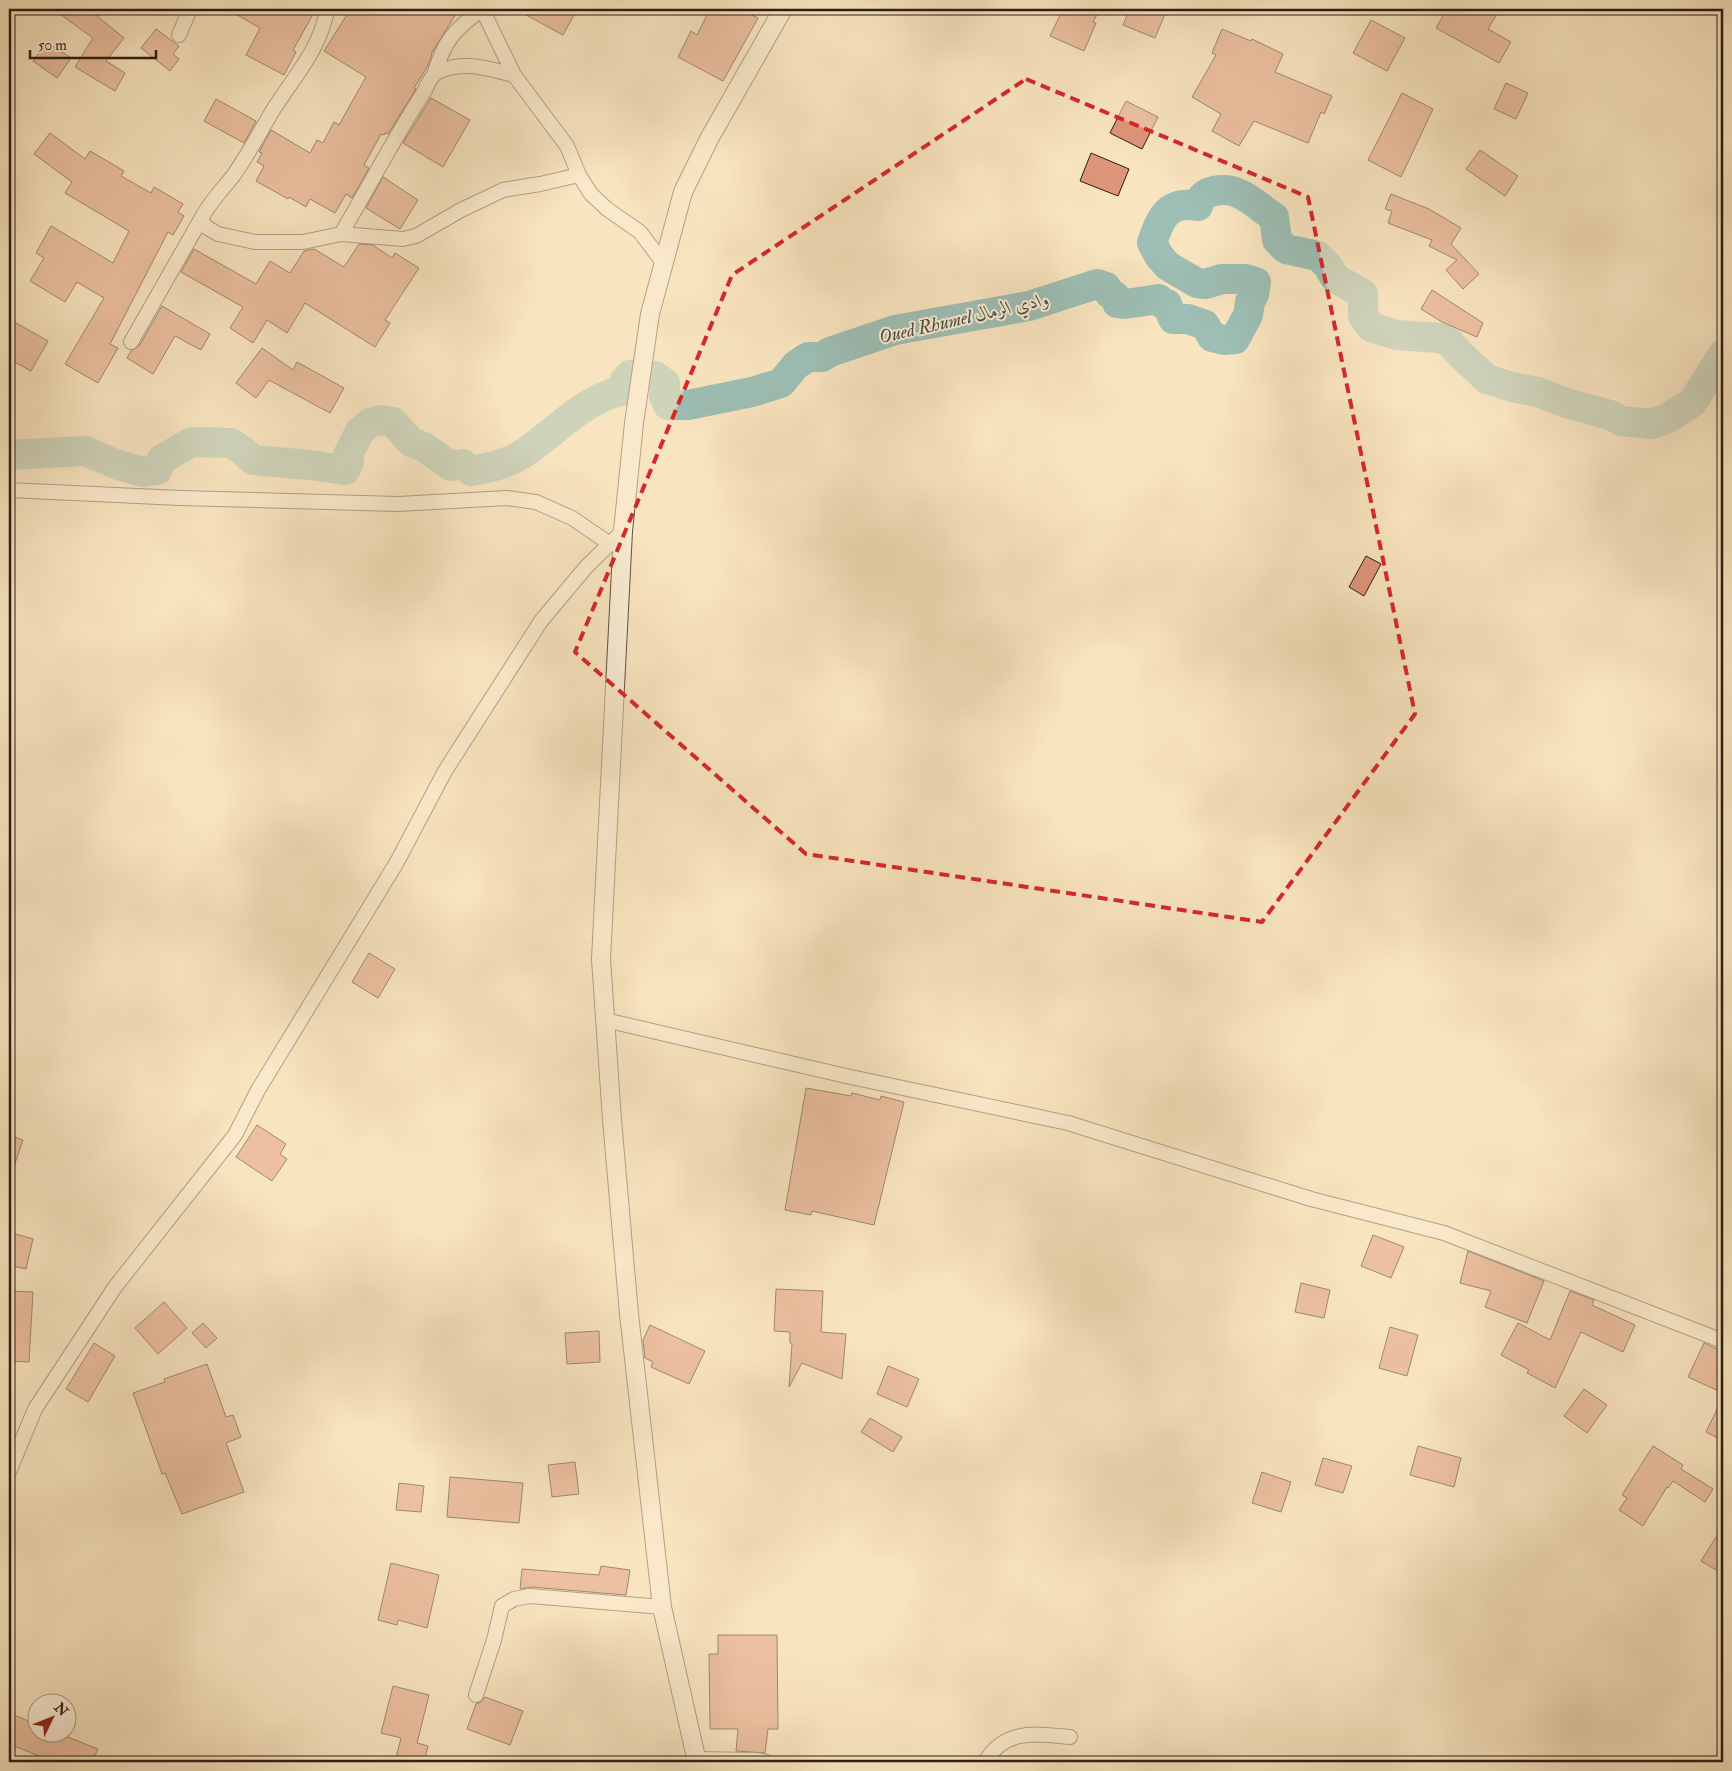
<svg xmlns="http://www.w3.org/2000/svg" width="1732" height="1771" viewBox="0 0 1732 1771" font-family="'IM FELL Double Pica',Amiri,serif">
<rect width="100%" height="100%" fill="#f8e4bf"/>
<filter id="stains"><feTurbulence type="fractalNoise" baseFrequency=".004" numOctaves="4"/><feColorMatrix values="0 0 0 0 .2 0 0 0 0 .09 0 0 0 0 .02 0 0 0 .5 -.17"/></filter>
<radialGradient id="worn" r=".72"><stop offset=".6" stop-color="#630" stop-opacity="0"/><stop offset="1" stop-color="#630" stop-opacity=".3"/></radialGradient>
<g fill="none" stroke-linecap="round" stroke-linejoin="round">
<!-- river -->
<path stroke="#9dbeb4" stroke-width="30" d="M9,455L85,451L118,465L143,472L157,470L162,459L192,442L231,443L243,451L253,460L310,465L345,470L349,462L348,455L360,431L370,423L381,420L393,422L411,442L424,447L451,466L463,464L471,471C488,468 504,465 519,456C552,436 581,400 621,391L625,380L630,375L655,376L665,383L664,396L668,405H688L752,392L781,383L796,365L808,357H822L830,352L895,330L1029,306L1097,284L1106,287L1110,294L1115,296L1117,303L1125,304L1159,299L1161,303L1167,304L1173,319H1188L1205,325L1212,337L1224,340L1235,339L1248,315L1250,302L1254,294L1256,282L1246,279H1222L1205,284L1197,283L1168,266L1159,256L1152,243C1160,218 1168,200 1198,206C1200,198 1205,193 1214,191C1239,185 1255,205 1274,217L1277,240L1286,249L1318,256L1328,266L1335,278L1363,294V316L1371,327L1397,335L1439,338L1448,341L1463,357L1487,379L1512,387L1538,392L1566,403L1610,415L1621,421L1651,424L1668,418L1693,402L1723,354"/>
</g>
<!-- building -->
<path fill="#de957a" stroke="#2b1e13" d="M53,9H103L97,16L124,38L106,61L125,73L115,91L75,67L93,38Z
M227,9H316L293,50L296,52L284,75L246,55L260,28Z
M354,9H459L431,54L432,55L427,67L414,88L416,89L388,134L385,133L384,135L381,134L364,165L369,168L352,198L346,194L335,213L310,199L306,207L289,197L288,199L256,181L264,166L257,162L262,153L259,152L271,130L310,153L317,140L323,143L334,122L339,125L366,77L324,51L348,13L351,14Z
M515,9H577L563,35Z
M710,9H740L758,18L723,81L678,57L691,31L697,35Z
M1063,9H1100L1093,22L1096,23L1084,51L1050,36Z
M1130,9H1167L1155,38L1123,25Z
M1447,9H1500L1488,29L1511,42L1499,63L1436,28Z
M1371,20L1405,38L1387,71L1353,53Z
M156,29L179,46L173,54L179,59L170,71L141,48Z
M1222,29L1251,41L1252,39L1283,54L1275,72L1332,96L1324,114L1321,112L1308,143L1254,121L1239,146L1212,131L1221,114L1192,97L1216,55L1212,53Z
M47,42L71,58L57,78L33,61Z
M1506,83L1528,93L1516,119L1494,109Z
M1402,93L1433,109L1401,177L1368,160Z
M431,98L470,120L443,167L403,143Z
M216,99L256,121L244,143L204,121Z
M1126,101L1158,117L1142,149L1110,133Z
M50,133L85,159L90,151L124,171L121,176L151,193L154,187L183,204L178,212L184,216L173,235L168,232L110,344L118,348L98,383L65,364L104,298L77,282L65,302L30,281L44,258L36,253L51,226L113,263L129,231L65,193L72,182L34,154Z
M1480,150L1518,176L1505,196L1466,169Z
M1091,153L1129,169L1118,196L1080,181Z
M383,177L418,200L400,229L366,208Z
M1391,194L1429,209L1461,228L1451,244L1479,274L1463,289L1446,270L1457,260L1429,246L1432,240L1388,223L1392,211L1385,209Z
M359,244L373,245L392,258L395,253L419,268L385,320L390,323L375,347L305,303L287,333L267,320L253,343L230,328L243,307L181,272L194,249L256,284L270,261L290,273L304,251L314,249L344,267Z
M1432,290L1483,323L1477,337L1442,322L1421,309Z
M162,306L210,334L201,350L175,336L153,374L127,358L131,351L139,346Z
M9,319L48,341L31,371L9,359Z
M262,348L293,370L297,362L344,388L330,413L269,380L256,398L236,383Z
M1366,556L1381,564L1364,596L1349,587Z
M369,953L395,969L378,998L352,982Z
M806,1088L851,1096L852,1093L880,1100L881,1096L904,1102L874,1225L812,1211L811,1215L785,1210Z
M257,1125L286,1144L280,1154L287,1159L272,1181L236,1157Z
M9,1135L23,1140L11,1175H9Z
M9,1232L33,1239L26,1269L9,1265Z
M1373,1235L1404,1247L1391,1278L1361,1266Z
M1468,1251L1544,1281L1527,1323L1485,1307L1491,1291L1460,1283Z
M1301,1283L1330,1290L1324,1318L1295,1312Z
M776,1289L823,1291L821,1332L846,1334L842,1379L802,1363L789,1387L792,1344L790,1343V1332L774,1331Z
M9,1291L33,1292L29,1362L9,1361Z
M1570,1291L1594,1300L1592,1305L1635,1325L1623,1352L1581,1332L1555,1388L1527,1373L1529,1370L1501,1355L1518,1323L1550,1340Z
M164,1302L187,1328L158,1354L135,1328Z
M203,1323L217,1338L206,1348L192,1333Z
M650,1325L705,1351L689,1384L651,1367L653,1362L645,1358L643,1340Z
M1390,1327L1418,1335L1407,1376L1379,1368Z
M599,1331L600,1362L567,1364L565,1333Z
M94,1343L115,1356L88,1402L66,1389Z
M1704,1343L1723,1352V1393L1688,1377Z
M207,1364L226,1417L233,1415L241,1437L226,1443L244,1492L182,1514L165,1473L162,1474L133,1393L165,1382L164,1379Z
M888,1366L919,1379L907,1407L877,1394Z
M1584,1389L1607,1405L1587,1433L1564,1416Z
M1723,1397V1441L1706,1432Z
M870,1418L902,1437L893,1452L861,1432Z
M1418,1446L1461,1458L1454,1487L1410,1475Z
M1653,1446L1683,1465L1681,1469L1713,1489L1705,1502L1673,1481L1668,1488L1667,1487L1643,1526L1619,1510L1627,1498L1622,1495Z
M1323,1458L1352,1466L1343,1493L1315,1485Z
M575,1462L579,1494L552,1497L548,1465Z
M1262,1472L1291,1482L1281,1512L1252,1503Z
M450,1477L523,1483L519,1523L447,1517Z
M399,1483L424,1486L421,1512L396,1510Z
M1723,1526V1574L1701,1561Z
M391,1563L439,1575L427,1628L398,1620L397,1625L378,1620Z
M601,1566L630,1570L626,1595L531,1587L520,1589L522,1569L599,1575Z
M718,1635H777L778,1729H768L765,1753L736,1751L738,1729H710L709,1654H718Z
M393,1686L429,1695L417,1743L428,1746L424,1762H395L401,1738L381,1733Z
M485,1697L523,1711L510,1745L467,1729L476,1704L481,1702Z
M9,1713L38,1725V1734H60L98,1749L92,1762H54L9,1744Z"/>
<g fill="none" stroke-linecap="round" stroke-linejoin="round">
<!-- minor casing -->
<g stroke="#5e503e" stroke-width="16">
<path id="minor" d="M327,9C321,48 294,77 273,110C260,132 248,155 233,176C222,190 209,203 201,219L206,227L218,234L255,242H303L341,234L403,239L416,236L461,210L503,190L540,184L579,175
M482,9L514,75L567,146L579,175L591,194L607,209L640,232L664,264
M179,35L190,9
M434,75C444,41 454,30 482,9
M341,234C369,187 394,138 424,92C427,86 430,77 436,73C461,59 489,69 514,75
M131,342L201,219
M9,490L180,498L398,504L507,498L536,502L572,518L610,544
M605,1020L846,1076L1068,1123L1311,1199L1444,1233L1723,1341
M9,1472L35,1409L115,1287L235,1135L258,1090L397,862L445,771L541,621L587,566L623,531
M476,1695L494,1640L502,1606L514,1599L530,1596L662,1607
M696,1759L757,1760L767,1762
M985,1762C1005,1728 1036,1734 1070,1737"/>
</g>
<!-- tertiary casing -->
<g stroke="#5e503e" stroke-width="20">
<path id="tertiary" d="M697,1762L662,1607L629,1314L612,1120L601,959L623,531L634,423L650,314L683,192L709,139L783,9"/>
</g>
<!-- minor -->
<use href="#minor" stroke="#faedd5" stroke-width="14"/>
<!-- tertiary -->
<use href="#tertiary" stroke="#faedd5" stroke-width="18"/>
</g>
<!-- marked area -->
<path d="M0 0H1732V1771H0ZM1026,79L1308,197L1415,714L1262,922L806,854L575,652L732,275Z" fill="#f8e4bf" fill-opacity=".55" fill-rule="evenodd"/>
<path fill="none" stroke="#d62828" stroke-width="4" stroke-dasharray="10 6" stroke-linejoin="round" d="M1026,79L1308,197L1415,714L1262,922L806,854L575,652L732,275Z"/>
<g text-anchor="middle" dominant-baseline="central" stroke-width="4" stroke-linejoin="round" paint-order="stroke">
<!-- water labels -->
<g font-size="19" font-style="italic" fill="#4d4e43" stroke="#faedd5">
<text transform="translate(964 318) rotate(-13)">Oued Rhumel وادي الرمال</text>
</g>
</g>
<!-- margin -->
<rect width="1732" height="1771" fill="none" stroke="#f8e4bf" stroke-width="30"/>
<rect x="10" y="10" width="1712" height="1751" fill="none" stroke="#2b1e13" stroke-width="2.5"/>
<rect x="15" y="15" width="1702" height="1741" fill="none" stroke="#2b1e13"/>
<!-- north arrow -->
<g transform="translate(52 1718) rotate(47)"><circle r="24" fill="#faedd5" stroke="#a79a87"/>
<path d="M0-4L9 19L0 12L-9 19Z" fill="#8f2418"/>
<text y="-8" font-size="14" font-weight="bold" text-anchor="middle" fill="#2b1e13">N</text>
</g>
<!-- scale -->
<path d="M30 50v8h126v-8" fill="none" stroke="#2b1e13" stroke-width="2.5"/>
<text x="38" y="50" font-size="15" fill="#2b1e13" stroke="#faedd5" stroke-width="4" paint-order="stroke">50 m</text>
<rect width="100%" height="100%" filter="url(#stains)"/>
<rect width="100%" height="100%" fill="url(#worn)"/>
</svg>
